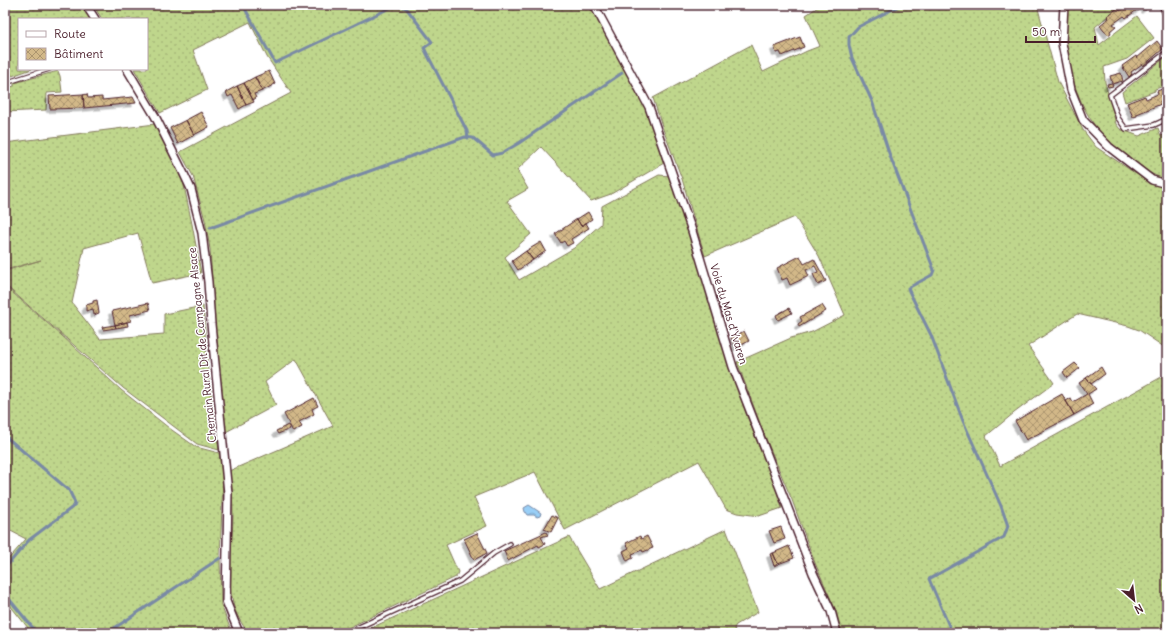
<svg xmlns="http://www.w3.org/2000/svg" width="1172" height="638" viewBox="0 0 1172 638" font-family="Delius,sans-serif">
<defs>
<pattern id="grass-dots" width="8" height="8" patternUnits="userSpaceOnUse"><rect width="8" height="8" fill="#bfd68c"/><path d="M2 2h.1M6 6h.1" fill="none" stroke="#a6b779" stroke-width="1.8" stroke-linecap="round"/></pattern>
<pattern id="water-waves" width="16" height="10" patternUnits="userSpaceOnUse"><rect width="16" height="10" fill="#99cff7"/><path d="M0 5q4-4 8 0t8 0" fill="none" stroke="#85b1d4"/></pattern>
<pattern id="building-cross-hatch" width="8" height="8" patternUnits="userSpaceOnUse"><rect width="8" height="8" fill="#d2b888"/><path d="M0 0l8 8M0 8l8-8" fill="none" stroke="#ac956f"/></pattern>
<filter id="shadow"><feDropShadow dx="-3.5" dy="3.5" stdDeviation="0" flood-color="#0004"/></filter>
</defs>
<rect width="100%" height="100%" fill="#fff"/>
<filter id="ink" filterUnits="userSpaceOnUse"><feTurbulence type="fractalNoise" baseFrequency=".025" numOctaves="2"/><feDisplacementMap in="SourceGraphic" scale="8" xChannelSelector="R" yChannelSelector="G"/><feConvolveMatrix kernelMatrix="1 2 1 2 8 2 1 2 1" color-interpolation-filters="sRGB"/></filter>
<g filter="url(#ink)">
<!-- grass -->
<path fill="url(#grass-dots)" stroke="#847a5c" d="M5,5H82L91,19H19V69H32L12,76L5,58Z
M93,5H589L644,105L664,163L611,194L591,201L541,147L517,170L528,189L507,201L531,234L505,257L519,280L574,248L601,224L602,206L659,175L670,176L681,206L721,341L747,416L775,486L782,508L759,516L737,513L726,509L699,461L565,530L535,472L474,497L487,526L446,545L458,572L456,577L337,633H248C242,624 235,613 233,603C226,574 233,544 233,514C233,500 231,485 229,471L333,426L296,359L265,382L276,405L224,433L218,370L210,249L205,220L193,176L180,152L291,93L267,57L250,22L193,50L207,90L160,113L134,69H147V19H102Z
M821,5H1037L1058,82L1083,130L1096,147L1135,173L1167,190V349L1139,330L1128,326L1077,314L1028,346L1054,383L1014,413L986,436L1000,466L1167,374V633H842L836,611L815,563L792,500L766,439L737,362L791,338L812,332L845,315L819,256L795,217L705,256L682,179L663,129L653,98L751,45L763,72L807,51L820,46L806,15Z
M1068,5H1121L1095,27L1099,45L1137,16L1154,38L1127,59L1104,67L1105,82L1116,124L1120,129L1139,136L1158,128L1161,136L1167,134V180C1151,175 1138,166 1125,156C1119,151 1111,146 1106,140C1074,104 1060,52 1068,5Z
M1167,56V85L1155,89V91L1125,102L1122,92Z
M58,71L60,76L62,92L47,93L46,110L5,112V89L14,86V83Z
M155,124L183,181L192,224L201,273L152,283L138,233L84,248L72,303L100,339L164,334V314L203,306L208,371L219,450L197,444L123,388L5,285V271L41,260L5,270V143Z
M5,286L61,335L121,390L169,428L196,447L219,453L223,478L220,558L221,605L232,633H32L5,599V563L26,539L5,528Z
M726,529L758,612L736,625L734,628L736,633H360L569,537L600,589Z"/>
<!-- water -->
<path fill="url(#water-waves)" stroke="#7989a5" d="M529,505L541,513L540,516L537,517L534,515H527L525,512L524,508Z"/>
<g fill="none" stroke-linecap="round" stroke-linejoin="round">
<!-- stream -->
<path stroke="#7989a5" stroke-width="3" d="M243,5L275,63L394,6H402L407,9L432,42L424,48L467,131L468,138
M901,5L858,27L849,37V45L852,58L872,101L890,156L934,270L932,275L908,288L909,291L931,335L963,421L1001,506L1008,526L1004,537L929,579L952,633
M210,228L465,137L473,138L493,155L502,153L519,143L622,73
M5,436L64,486L69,490L75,503L74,506L29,540L5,568
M5,594L37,633
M107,633L220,558"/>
</g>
<!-- building -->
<path fill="url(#building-cross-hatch)" stroke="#4a1f2b" filter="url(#shadow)" d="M1128,5H1147L1149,7L1145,10L1143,7L1138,11L1137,10L1126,18L1124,16L1113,24L1116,26L1110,31L1111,33L1108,35L1100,25L1109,18L1107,16L1118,8L1120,11Z
M800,37L804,47L782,56L780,52L776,53L774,47Z
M1157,41L1163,49L1143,66L1142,64L1131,72L1132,74L1129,77L1122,66L1136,56L1137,58Z
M269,71L275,84L262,91L255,77Z
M1121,73L1123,81L1112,84L1113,86L1108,87L1107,84L1112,83L1110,76Z
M255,77L262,91L254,94L256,98L253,100L244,83Z
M244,83L254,102L246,105L237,86Z
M237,86L246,105L239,109L232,95L228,97L226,92Z
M1167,87V99L1160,101L1161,104L1137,114V116L1133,117L1127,103L1145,96L1146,99L1158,94L1157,91Z
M83,94L84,108L50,109L49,96Z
M87,94L88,98L102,97V100L133,97L136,103L84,108L83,95Z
M201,112L209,127L194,135L186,120Z
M186,120L194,135L178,144L170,128Z
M588,212L592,219L581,226L577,219Z
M577,219L581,226L586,223L589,228L571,239L573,243L567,246L564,241L561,243L555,234Z
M541,242L546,251L533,260L526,251Z
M526,251L533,260L518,270L512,261Z
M800,256L804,264L814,259L826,281L818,285L813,274L818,272L815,266L806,270L809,276L790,285L787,278L782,280L777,268Z
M97,300L99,313L94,315L93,309L86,311V305L93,303V301Z
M148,303L150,310L130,315L131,321L115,325L112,311Z
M822,305L826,311L799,327L798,324L802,321L800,317Z
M789,308L792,313L778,320L776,315Z
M127,322L128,326L116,328L115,325Z
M115,325L116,328L103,330L102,327Z
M744,331L749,341L736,348L731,338Z
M1075,363L1080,368L1067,378L1063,372Z
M1101,367L1105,374L1091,384L1086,378Z
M1086,378L1096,389L1088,394L1093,404L1074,415L1066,401L1071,398L1073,402L1087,394L1079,383Z
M1062,394L1074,415L1026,440L1015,421Z
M314,398L318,406L312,409L314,414L299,422L302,427L293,432L284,414Z
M288,425L290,429L278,434L276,431Z
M552,515L558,518L551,532L544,529Z
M781,527L785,539L774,543L769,531Z
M546,532L548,535L541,537L545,544L539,547L538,545L508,561L504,551Z
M477,533L487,553L474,560L464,539Z
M640,536L641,539L647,536L653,548L643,552L642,550L632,554L633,558L627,561L623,551L629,548L626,543Z
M789,546L794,558L778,564L773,553Z
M773,553L778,564L774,566L770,554Z"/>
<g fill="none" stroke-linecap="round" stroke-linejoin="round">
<!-- lane casing -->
<g stroke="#4a1f2b" stroke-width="6">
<path id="lane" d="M1161,5L1167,18
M1167,52L1110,95L1118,118L1126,129L1154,125L1167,119
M5,83L49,69
M346,633L460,581L494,553L510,544"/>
</g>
<!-- street casing -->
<g stroke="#4a1f2b" stroke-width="10">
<path id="street" d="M86,5L95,19
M594,5L649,107L692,231L733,367L813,573L831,611L837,633
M1064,5L1062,43L1071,90L1083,120L1109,147L1152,180L1167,184
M127,69L155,116L183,172L191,189L202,233L208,282L211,324L228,493L226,601L239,633"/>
</g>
<!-- lane -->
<use href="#lane" stroke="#fff" stroke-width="3.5"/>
<!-- street -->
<use href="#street" stroke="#fff" stroke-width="7"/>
</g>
</g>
<g text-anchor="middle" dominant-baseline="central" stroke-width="3" stroke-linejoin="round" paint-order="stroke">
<!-- street labels -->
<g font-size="11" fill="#4a1f2b" stroke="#fff">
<text transform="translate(729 314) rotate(73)">Voie du Mas d'Yvaren</text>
<text transform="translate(202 345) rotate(-96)">Chemain Rural Dit de Campagne Alsace</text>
</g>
</g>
<!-- margin -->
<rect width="1172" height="638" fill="none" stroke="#fff" stroke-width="20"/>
<rect x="10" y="10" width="1152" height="618" fill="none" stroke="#4a1f2b" stroke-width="1.5" filter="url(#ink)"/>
<!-- legend -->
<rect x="18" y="18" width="130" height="52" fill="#ffffff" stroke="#b7a5aa"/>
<rect x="26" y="31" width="20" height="6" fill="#ffffff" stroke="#b7a5aa"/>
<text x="54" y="38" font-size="12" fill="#4a1f2b">Route</text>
<rect x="26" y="48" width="20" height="12" fill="url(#building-cross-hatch)" stroke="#b7a5aa"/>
<text x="54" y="58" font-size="12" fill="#4a1f2b">Bâtiment</text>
<!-- north arrow -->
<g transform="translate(1134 600) rotate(152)" stroke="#ffffff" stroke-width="3" paint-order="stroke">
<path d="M0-3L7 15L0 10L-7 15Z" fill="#4a1f2b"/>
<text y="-6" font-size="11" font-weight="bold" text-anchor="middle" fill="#4a1f2b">N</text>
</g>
<!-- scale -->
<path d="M1026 36v6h69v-6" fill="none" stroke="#4a1f2b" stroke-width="2"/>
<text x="1032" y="36" font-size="12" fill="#4a1f2b" stroke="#ffffff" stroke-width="3" paint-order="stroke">50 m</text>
</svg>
